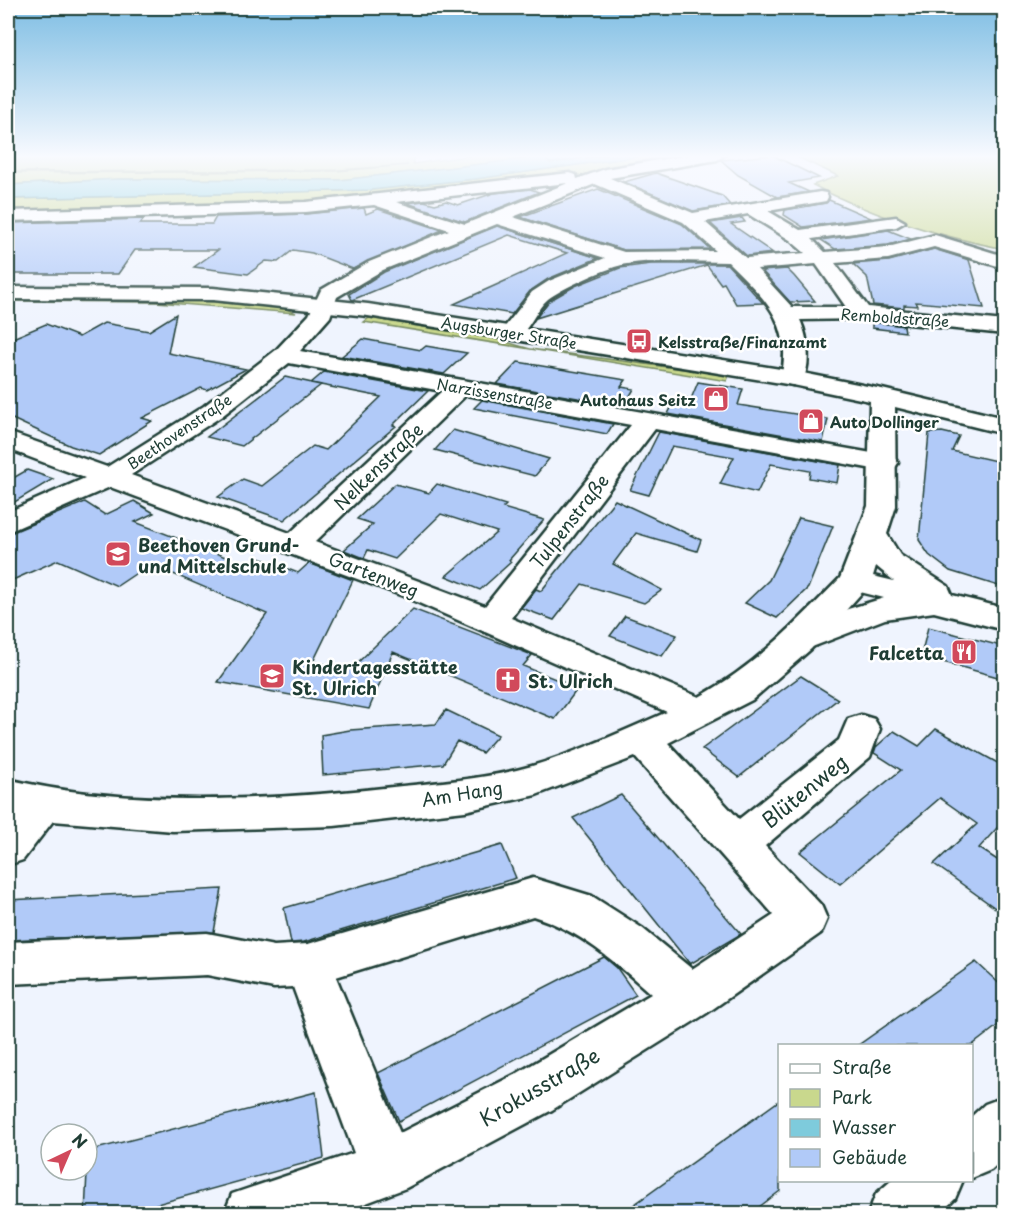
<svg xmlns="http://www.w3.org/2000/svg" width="1012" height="1221" viewBox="0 0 1012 1221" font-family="'Playpen Sans',sans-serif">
<rect width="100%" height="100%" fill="#eff4fe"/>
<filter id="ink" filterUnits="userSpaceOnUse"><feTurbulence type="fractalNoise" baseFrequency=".0167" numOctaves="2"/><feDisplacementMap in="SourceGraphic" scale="12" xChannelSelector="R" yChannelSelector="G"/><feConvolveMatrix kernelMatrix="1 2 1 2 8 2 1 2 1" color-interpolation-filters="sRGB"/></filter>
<g filter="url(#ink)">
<!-- green -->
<path fill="#c9d88d" stroke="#748a60" stroke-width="1.5" d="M8,155H413V164L474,155H561L340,180L119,179L8,185V173L337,171L408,165L338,170L8,172Z
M648,155H704L603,174L305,206L8,215V199L371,190L475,179Z
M793,155H1004V249C939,236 872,216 813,185L838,176Z
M8,298H165L284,308L296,313L156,302L8,301Z
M369,318L496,339L530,349L729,375L727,381L364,322Z"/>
<!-- water -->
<path fill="#7ecbdc" stroke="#589299" stroke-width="1.5" d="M561,155H648L475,179L371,190L8,199V185L119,179L340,180Z"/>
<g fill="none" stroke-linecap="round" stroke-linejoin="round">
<!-- shore -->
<path stroke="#457677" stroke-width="1.5" d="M547,155V161L550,163L608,155"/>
</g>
<!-- building -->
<path fill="#b1caf8" stroke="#1f3d34" stroke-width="1.5" d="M772,155L819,178L789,183L809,192L777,197L738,175L721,160Z
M656,173L722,196L730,205L693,211L624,182Z
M530,189L539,192L465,222L407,203L424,201L435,204L446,201L458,205L494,193Z
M598,189L682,224L710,249L624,250L520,217Z
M829,200L871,218L803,227L784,215L785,210L826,203Z
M364,208L366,214L378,209L442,230L353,269L312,253L293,250L278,262L266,261L248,274L194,267L218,250H135L118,274H8V223L144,219L140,224H212L216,217L306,214Z
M742,218L745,222L731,224L773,253L747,256L710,223Z
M497,226L598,258L548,279L530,291L512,314L454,304L567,253L509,235L352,300L349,294L384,272Z
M888,230L911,239L888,245L835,249L821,240Z
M934,249L969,260L984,308L916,302L918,306L904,305V308L873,305L867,277L853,264L889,261Z
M651,264H727L763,303L736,304L724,283L721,284L707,265L536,318L549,301L575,286L620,268Z
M787,269L794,276L815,301L790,302L762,271Z
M176,314L168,353L246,369L207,390L201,388L142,418L152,421L99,455L71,446L8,417V340L46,324L79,337L104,323L149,331Z
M872,322L904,326L905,332L872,328Z
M363,339L421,350L426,346L467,353L444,374L342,356Z
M518,362L626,380L621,387L634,389L624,406L497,384Z
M324,372L428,391L393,425L396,426L284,520L218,497L243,479L262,486L313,446L326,450L381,397L311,383Z
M285,377L321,385L242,446L207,437Z
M698,382L743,389L738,405L828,419L823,442L668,414L677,396L691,399Z
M482,400L613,424L607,434L474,408Z
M453,430L549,459L535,476L435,450Z
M659,432L840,465L837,483L809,478L810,471L771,464L757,493L720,484L734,457L672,446L649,495L630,490Z
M942,432L959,436L952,451L1005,463V588L950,571L929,555L919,540L929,433Z
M27,470L53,479L8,506V481Z
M395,484L429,493L437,484L506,505L503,508L544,520L509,560L511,562L480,590L446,576L497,532L441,514L395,559L368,550L364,558L344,550L373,524L357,519Z
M615,500L701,540L697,551L636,533L613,564L662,590L644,603L582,584L554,620L521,608L536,589L541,591Z
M134,501L154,513L135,522L246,565L257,557L298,573L309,563L353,580L313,662L351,669L413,609L532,655L523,666L578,688L555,719L393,652L369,709L218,682L267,614L150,564L117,586L58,560L8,582V534L85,502L105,515Z
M799,518L833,526L808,588L777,618L745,603L769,580Z
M625,616L677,635L662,656L610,636Z
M928,627L1005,647V679L921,656Z
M801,676L838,699L739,777L702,749Z
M446,710L498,735L482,753L457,741L443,764L323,775L321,735L350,730L436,724Z
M936,729L1005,767V819L979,848L1005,865V915L934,864L977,824L940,798L840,884L800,852L901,770L874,753L876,747L894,731L919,746Z
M621,795L677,860L741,934L690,964L573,818Z
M502,845L516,878L304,942L291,943L284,908Z
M222,889L214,932L8,940V900Z
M604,957L617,968L636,995L399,1121L378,1073Z
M976,962L1005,989V1020L971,1046H857Z
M316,1092L324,1158L121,1214H85L88,1151Z
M780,1100V1191L750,1214H621Z"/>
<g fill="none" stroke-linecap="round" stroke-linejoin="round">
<!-- minor casing -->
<g stroke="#1f3d34" stroke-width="5">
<path id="minor" d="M689,155H725L717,160L610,178L693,213L820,192L826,193L828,197L826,201L768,211L800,230L896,217L905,222L896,227L812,239L825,252L888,247L935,235L1004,256V268L934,247L888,259L835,263L868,307L1004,321V334L861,319L800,320C808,337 812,367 801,383L793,385L785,383L781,378C794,323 764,298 728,262C696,262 657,259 627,264C610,266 561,289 548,299C532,312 527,344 503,338L500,333L532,292L549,281L605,258L497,224L383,270L337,297L330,317L300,351L894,457L898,463L894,469L884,471L655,429L511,618L699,697C756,666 799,620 844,574L855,571L866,574L871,581L866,588L811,649L752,700L668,743L739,819L839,740L848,719L861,715L874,719L880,729L870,757L765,846L821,905L827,919L821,933L707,1013L552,1110L406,1188L337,1214H224L232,1194L354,1153L293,987L274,988L207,975L8,984V942L207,933L274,946L308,944L533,878L592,896L642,928L692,969L774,915L635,757L536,795L465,811L334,826L173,831L53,821L23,860L8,865V818L13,812L8,811V779C127,809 280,800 402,786C445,782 490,778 532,766C578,752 623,731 667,712L403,596L110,487L8,532V512L85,478L8,449V432L107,467L204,406L276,350L309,315L321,290L369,262L449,230L374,205L306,212L8,221V211L306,202L570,173L576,175L577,179L605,169ZM568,183L465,224L396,202ZM595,184L683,222L716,251L624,252L513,217ZM748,214L790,240L805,253L746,258L705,222ZM816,264L846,307H792L757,269ZM289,363L442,391L290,533L131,475L222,416ZM466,395L631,425L485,606L315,542ZM533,916C581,931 614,961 651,994L516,1074L400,1133L336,977Z
M1004,1097V1158L991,1170L972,1178V1116L985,1104Z
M892,1180H963L955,1199L939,1214H868L876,1194Z"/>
</g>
<!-- major casing -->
<g stroke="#1f3d34" stroke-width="5">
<path id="major" d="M8,287L213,288L368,304L793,371L882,389L1004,418V434L895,407L896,506L887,534L900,555L948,586L952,595L1004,608V630L934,612L885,619L799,652L787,649L782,641L787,633L848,609L884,598L844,588L839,581L868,506L870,401L793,385L368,316L213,300L8,299ZM876,566L894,581L873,576Z"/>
</g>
<!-- minor -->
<use href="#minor" fill="#fff" fill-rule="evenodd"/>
<!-- major -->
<use href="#major" fill="#fff" fill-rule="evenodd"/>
</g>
</g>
<!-- sky -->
<linearGradient id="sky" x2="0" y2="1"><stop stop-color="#7dbde3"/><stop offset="0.48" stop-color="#f8faff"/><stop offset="1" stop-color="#f8faff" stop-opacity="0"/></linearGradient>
<rect width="1012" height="326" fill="url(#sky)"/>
<!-- icons -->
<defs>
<g id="bus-square" transform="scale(1.35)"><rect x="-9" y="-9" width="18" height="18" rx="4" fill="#d1495b" stroke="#fff"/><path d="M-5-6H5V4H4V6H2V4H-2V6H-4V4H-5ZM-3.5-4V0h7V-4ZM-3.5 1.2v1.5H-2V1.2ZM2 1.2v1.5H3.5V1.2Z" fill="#fff"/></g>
<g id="shop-square" transform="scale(1.35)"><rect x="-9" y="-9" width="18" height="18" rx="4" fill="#d1495b" stroke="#fff"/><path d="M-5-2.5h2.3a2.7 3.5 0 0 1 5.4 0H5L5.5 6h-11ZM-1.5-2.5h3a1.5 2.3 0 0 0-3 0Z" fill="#fff"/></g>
<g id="school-square" transform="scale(1.35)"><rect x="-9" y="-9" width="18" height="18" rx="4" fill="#d1495b" stroke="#fff"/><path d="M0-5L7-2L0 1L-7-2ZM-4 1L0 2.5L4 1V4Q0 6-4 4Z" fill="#fff"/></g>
<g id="restaurant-square" transform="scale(1.35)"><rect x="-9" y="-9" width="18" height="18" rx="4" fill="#d1495b" stroke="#fff"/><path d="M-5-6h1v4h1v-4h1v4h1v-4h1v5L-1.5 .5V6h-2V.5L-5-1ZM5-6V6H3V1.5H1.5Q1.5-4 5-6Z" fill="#fff"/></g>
<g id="church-square" transform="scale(1.35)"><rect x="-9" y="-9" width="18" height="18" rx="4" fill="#d1495b" stroke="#fff"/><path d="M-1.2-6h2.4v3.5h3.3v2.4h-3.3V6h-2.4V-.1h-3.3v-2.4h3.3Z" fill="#fff"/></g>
</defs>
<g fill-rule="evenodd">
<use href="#bus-square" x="639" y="341"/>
<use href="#shop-square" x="716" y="399"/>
<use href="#shop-square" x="811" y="421"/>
<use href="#school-square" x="118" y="554"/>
<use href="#restaurant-square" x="964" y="652"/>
<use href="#school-square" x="272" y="676"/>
<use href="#church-square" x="508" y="680"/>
</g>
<g text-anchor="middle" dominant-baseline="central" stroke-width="5" stroke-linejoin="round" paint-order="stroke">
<!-- far-street labels -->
<g font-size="15" fill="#1f3d34" stroke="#fff">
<text transform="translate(895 317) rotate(4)">Remboldstraße</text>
<text transform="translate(509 332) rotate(9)">Augsburger Straße</text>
<text transform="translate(495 393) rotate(10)">Narzissenstraße</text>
<text transform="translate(179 431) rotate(-34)">Beethovenstraße</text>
</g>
<!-- far-poi labels -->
<g font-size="15" font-weight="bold" fill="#1f3d34" stroke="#fff" text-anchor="start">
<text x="658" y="341">Kelsstraße/Finanzamt</text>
<text x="696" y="399" text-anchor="end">Autohaus Seitz</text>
<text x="830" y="421">Auto Dollinger</text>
</g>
<!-- street labels -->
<g font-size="18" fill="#1f3d34" stroke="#fff">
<text transform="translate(378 466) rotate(-44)">Nelkenstraße</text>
<text transform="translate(569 521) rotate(-52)">Tulpenstraße</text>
<text transform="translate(374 574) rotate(21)">Gartenweg</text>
<text transform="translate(462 793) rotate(-9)">Am Hang</text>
</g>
<!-- poi labels -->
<g font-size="18" font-weight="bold" fill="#1f3d34" stroke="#fff" text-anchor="start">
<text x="138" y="544">Beethoven Grund-<tspan x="138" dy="21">und Mittelschule</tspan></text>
<text x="944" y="652" text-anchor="end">Falcetta</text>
<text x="292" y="666">Kindertagesstätte<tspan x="292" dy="21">St. Ulrich</tspan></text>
<text x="528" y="680">St. Ulrich</text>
</g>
<!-- near-street labels -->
<g font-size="21" fill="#1f3d34" stroke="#fff">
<text transform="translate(804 790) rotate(-39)">Blütenweg</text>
<text transform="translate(539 1086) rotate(-30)">Krokusstraße</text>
</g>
</g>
<!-- margin -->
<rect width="1012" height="1221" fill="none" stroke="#fff" stroke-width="30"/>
<rect x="15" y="15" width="982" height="1191" fill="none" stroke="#1f3d34" stroke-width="2" filter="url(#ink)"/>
<!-- legend -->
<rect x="778" y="1044" width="195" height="138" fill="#ffffff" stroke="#a5b1ae" stroke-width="1.5"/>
<rect x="790" y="1064" width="30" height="9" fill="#ffffff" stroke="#a5b1ae" stroke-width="1.5"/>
<text x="832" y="1074" font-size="18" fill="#1f3d34">Straße</text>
<rect x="790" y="1089" width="30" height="18" fill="#c9d88d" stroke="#a5b1ae" stroke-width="1.5"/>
<text x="832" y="1104" font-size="18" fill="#1f3d34">Park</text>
<rect x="790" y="1119" width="30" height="18" fill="#7ecbdc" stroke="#a5b1ae" stroke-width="1.5"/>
<text x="832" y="1134" font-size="18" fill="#1f3d34">Wasser</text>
<rect x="790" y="1149" width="30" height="18" fill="#b1caf8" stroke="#a5b1ae" stroke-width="1.5"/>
<text x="832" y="1164" font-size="18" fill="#1f3d34">Gebäude</text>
<!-- north arrow -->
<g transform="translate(69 1152) rotate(44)"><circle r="28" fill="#ffffff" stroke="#a5b1ae" stroke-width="1.5"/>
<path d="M0-4.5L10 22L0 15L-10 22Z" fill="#d1495b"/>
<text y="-9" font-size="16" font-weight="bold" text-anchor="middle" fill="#1f3d34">N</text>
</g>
</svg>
